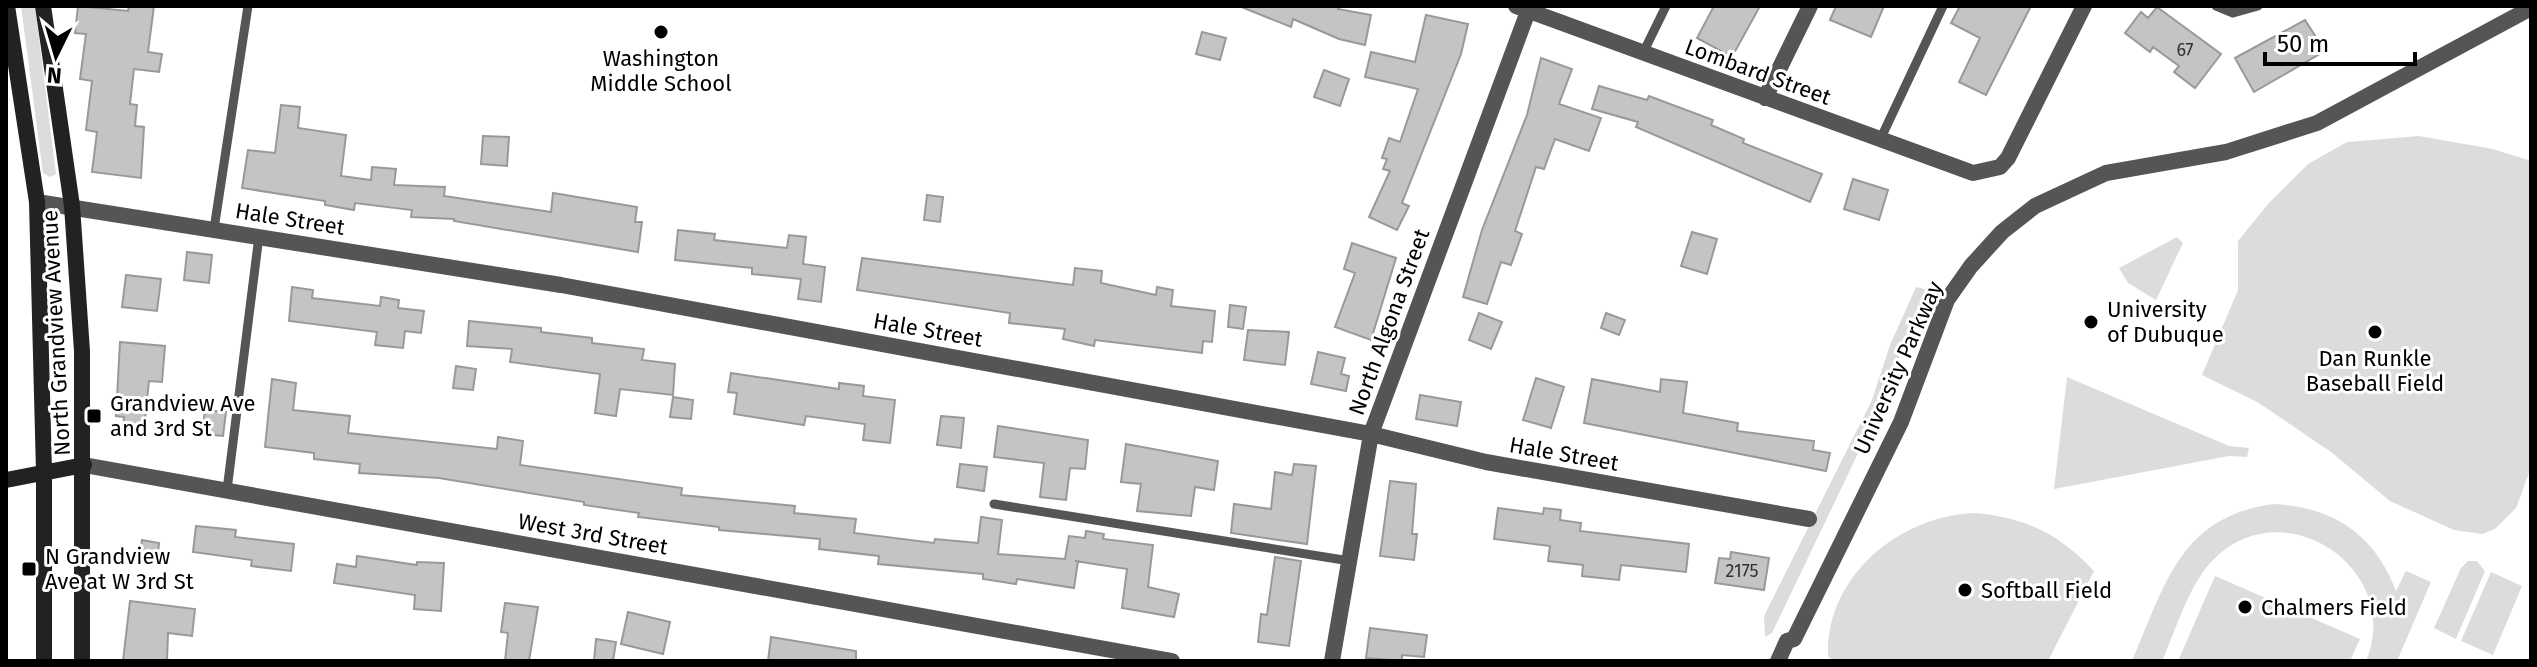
<svg xmlns="http://www.w3.org/2000/svg" width="2537" height="667" viewBox="0 0 2537 667" font-family="'Fira Sans',sans-serif">
<rect width="100%" height="100%" fill="#fff"/>
<!-- green -->
<path fill="#dcdcdc" d="M21,6H35L56,174L50,177L43,173Z
M2419,136L2493,149L2531,161V468L2516,508L2495,529L2482,534L2454,530L2390,501L2331,452L2259,403L2202,375L2238,290V241L2268,204L2308,164L2347,142Z
M2177,237L2183,243L2156,300L2128,283L2119,268Z
M1916,287L1925,289L1924,294L1876,416L1772,633L1765,637L1764,616L1872,400L1890,345Z
M2067,377L2229,446L2249,448L2247,457L2229,456L2054,489Z
M2274,504C2334,507 2375,535 2396,591L2406,571L2431,582L2397,661H2366C2404,571 2287,490 2216,557C2189,582 2177,628 2162,661H2132C2165,585 2180,516 2274,504Z
M1974,513C2025,517 2060,534 2094,571L2048,661H1836L1828,657C1825,577 1899,516 1974,513Z
M2468,561H2477L2485,571L2456,639L2434,628L2461,568Z
M2491,572L2522,586L2493,655L2461,641Z
M2215,576L2360,639L2350,661H2178Z"/>
<!-- building -->
<path fill="#c4c4c4" stroke="#999" stroke-width="2" d="M78,6L128,11L129,6H154L148,52L162,54L159,72L134,69L130,104L137,105L135,126L144,127L141,178L92,172L97,132L86,130L92,81L80,79L86,34L75,33Z
M1239,6H1339L1338,9L1371,15L1365,45L1339,39L1293,19L1291,27Z
M1714,6H1760L1732,57L1697,38Z
M1836,6H1884L1871,37L1830,20Z
M1960,6H2031L1986,95L1959,82L1980,38L1951,23Z
M2157,7L2221,54L2195,88L2174,72L2179,66L2153,47L2150,52L2125,33L2141,12L2148,18Z
M1426,15L1468,24L1461,54L1402,203L1409,206L1397,230L1369,217L1390,171L1383,169L1387,159L1382,158L1389,138L1400,142L1418,89L1365,77L1371,52L1415,62Z
M2305,20L2325,51L2254,92L2235,58Z
M1202,32L1226,38L1220,60L1196,54Z
M1541,58L1572,69L1559,104L1601,118L1589,151L1555,139L1544,169L1536,167L1515,231L1522,234L1511,265L1501,262L1487,304L1463,297L1482,230L1527,115Z
M1324,70L1349,79L1340,106L1314,97Z
M1599,86L1647,100L1649,96L1713,120L1711,125L1744,139L1743,143L1822,174L1810,202L1636,127L1638,122L1592,109Z
M281,105L300,107L298,128L346,135L341,176L371,180L372,167L396,169L394,185L445,187L444,196L551,212L553,193L637,207L635,222H642L638,252L454,221V219L411,217L412,210L355,203L354,210L325,205V201L242,188L248,150L275,153Z
M483,136L509,137L507,166L481,164Z
M1853,179L1888,190L1879,220L1844,209Z
M927,195L943,197L940,222L924,220Z
M678,230L715,234L714,240L787,248L789,235L806,237L803,264L825,267L821,302L798,299L801,279L752,274V268L675,260Z
M1692,232L1717,239L1707,274L1681,266Z
M1352,243L1396,258L1371,340L1335,327L1355,273L1344,269Z
M187,252L212,255L209,283L184,280Z
M862,258L1073,285L1075,268L1102,271L1101,283L1156,295L1157,287L1173,290L1171,306L1215,311L1212,342L1203,341L1202,353L1095,340L1094,346L1063,339L1065,329L1009,323L1010,313L857,290Z
M126,275L161,279L157,311L122,307Z
M292,287L313,290L312,298L380,306L381,297L399,300L398,308L424,311L421,333L405,331L403,348L375,345L377,332L289,321Z
M1230,305L1246,307L1243,329L1228,327Z
M1479,313L1502,322L1491,349L1469,340Z
M1606,313L1625,320L1619,335L1601,328Z
M469,321L541,328V332L592,338V343L644,349L642,360L675,364L673,395L620,389L616,416L595,413L600,374L510,362L512,349L467,346Z
M1248,330L1289,332L1285,365L1244,360Z
M120,342L165,346L162,382L149,381L144,430L123,428L124,417L116,416Z
M1318,352L1345,358L1341,374L1349,376L1346,391L1311,384Z
M456,366L476,369L473,390L453,388Z
M731,373L839,389V383L864,386L863,396L895,400L890,443L863,440L865,424L806,416L804,425L734,414L737,393L728,392Z
M1536,378L1564,387L1551,428L1523,420Z
M272,379L296,383L293,410L350,416L348,433L497,449L498,437L523,441L520,465L682,488L681,495L795,506L794,513L856,519L854,533L934,543L935,539L978,543L981,517L1002,520L998,554L1065,559L1069,536L1085,538L1086,531L1104,534L1103,539L1153,545L1148,587L1179,594L1174,617L1122,608L1127,569L1075,561H1078L1074,588L1017,579L1016,584L983,579V574L878,564L879,556L819,549L820,539L719,530V527L638,517L639,513L584,505V502L439,478L359,473L360,464L314,459V453L265,447Z
M1592,379L1660,392L1661,379L1687,382L1683,413L1738,423L1737,431L1814,441L1813,450L1830,453L1826,471L1584,423Z
M1420,395L1461,402L1457,426L1416,419Z
M673,397L693,400L691,419L670,417Z
M205,410L226,412L223,436L202,434Z
M941,416L964,418L961,448L937,445Z
M998,426L1088,440L1085,469L1070,468L1066,500L1040,497L1044,463L994,457Z
M1126,444L1218,461L1214,490L1195,487L1191,516L1137,511L1141,484L1121,482Z
M960,464L987,467L984,491L957,487Z
M1294,464L1316,466L1307,544L1231,533L1234,504L1271,509L1275,472L1292,475Z
M1390,481L1416,484L1412,534H1417L1414,560L1380,556Z
M1498,508L1543,514L1544,508L1561,510L1560,520L1581,523L1580,531L1689,544L1686,572L1621,565L1619,580L1582,576L1583,565L1548,561L1550,546L1494,539Z
M196,526L236,530L235,537L294,544L291,571L251,566L252,560L193,552Z
M142,540L159,543L157,562L139,559Z
M1731,552L1769,558L1764,590L1715,583L1719,558L1730,559Z
M357,556L417,565V562L444,563L441,611L414,609L415,595L334,583L337,564L356,567Z
M1275,557L1301,561L1289,646L1258,642L1261,614L1267,615Z
M130,601L195,609L192,636L168,633L167,661H123Z
M505,603L538,607L529,661H505L508,633L501,632Z
M628,612L670,622L663,654L621,644Z
M1370,628L1427,635L1424,657L1402,655V661L1366,658Z
M771,637L856,651V661H768Z
M596,639L616,642L613,661H594Z"/>
<g fill="none" stroke-linecap="round" stroke-linejoin="round">
<!-- lane -->
<path stroke="#555" stroke-width="9" d="M2216,6L2233,13L2258,6
M1643,53L1666,6
M1880,140L1943,6
M214,229L248,6
M227,490L259,236
M994,504L1350,561"/>
<!-- street -->
<path stroke="#555" stroke-width="16" d="M1516,6L1973,173L2000,167L2008,158L2084,6
M1765,98L1810,6
M37,202L561,285L1371,434L1486,462L1809,519
M84,465L1172,661
M1332,661L1371,434L1530,6
M1778,661L1787,641L1794,639L1901,422L1947,300L1971,266L2002,232L2035,206L2106,173L2226,152L2317,123L2531,8"/>
<!-- secondary -->
<path stroke="#222" stroke-width="16" d="M7,6L37,202L44,471V661
M43,6L72,206L82,351V661
M6,480L84,465"/>
</g>
<!-- markers -->
<g fill="#000" stroke="#fff" stroke-width="3">
<circle cx="661" cy="32" r="8"/>
<circle cx="2091" cy="322" r="8"/>
<circle cx="2375" cy="332" r="8"/>
<rect x="86" y="408" width="16" height="16" rx="4"/>
<rect x="21" y="561" width="16" height="16" rx="4"/>
<circle cx="1965" cy="590" r="8"/>
<circle cx="2245" cy="607" r="8"/>
</g>
<g text-anchor="middle" dominant-baseline="central" stroke-width="6" stroke-linejoin="round" paint-order="stroke">
<!-- number labels -->
<g font-size="18" fill="#313131">
<text x="2185" y="50">67</text>
<text x="1742" y="571">2175</text>
</g>
<!-- poi labels -->
<g font-size="22" fill="#000" stroke="#fff" text-anchor="start">
<text x="661" y="58" text-anchor="middle">Washington<tspan x="661" dy="25">Middle School</tspan></text>
<text x="2107" y="309">University<tspan x="2107" dy="25">of Dubuque</tspan></text>
<text x="2375" y="358" text-anchor="middle">Dan Runkle<tspan x="2375" dy="25">Baseball Field</tspan></text>
<text x="110" y="403">Grandview Ave<tspan x="110" dy="25">and 3rd St</tspan></text>
<text x="45" y="556">N Grandview<tspan x="45" dy="25">Ave at W 3rd St</tspan></text>
<text x="1981" y="590">Softball Field</text>
<text x="2261" y="607">Chalmers Field</text>
</g>
<!-- street labels -->
<g font-size="22" fill="#000" stroke="#fff">
<text transform="translate(1758 72) rotate(20)">Lombard Street</text>
<text transform="translate(290 219) rotate(9)">Hale Street</text>
<text transform="translate(1389 322) rotate(-70)">North Algona Street</text>
<text transform="translate(928 330) rotate(10)">Hale Street</text>
<text transform="translate(56 333) rotate(-93)">North Grandview Avenue</text>
<text transform="translate(1898 368) rotate(-66)">University Parkway</text>
<text transform="translate(1564 454) rotate(10)">Hale Street</text>
<text transform="translate(593 534) rotate(10)">West 3rd Street</text>
</g>
</g>
<!-- border -->
<rect width="2537" height="667" fill="none" stroke="#000000" stroke-width="16"/>
<!-- north arrow -->
<g transform="translate(56 56) rotate(185)" stroke="#ffffff" stroke-width="6" paint-order="stroke">
<path d="M0-6L14 30L0 20L-14 30Z" fill="#000000"/>
<text y="-12" font-size="22" font-weight="bold" text-anchor="middle" fill="#000000">N</text>
</g>
<!-- scale -->
<path d="M2265 52v12h150v-12" fill="none" stroke="#000000" stroke-width="4"/>
<text x="2277" y="52" font-size="24" fill="#000000" stroke="#ffffff" stroke-width="6" paint-order="stroke">50 m</text>
</svg>
